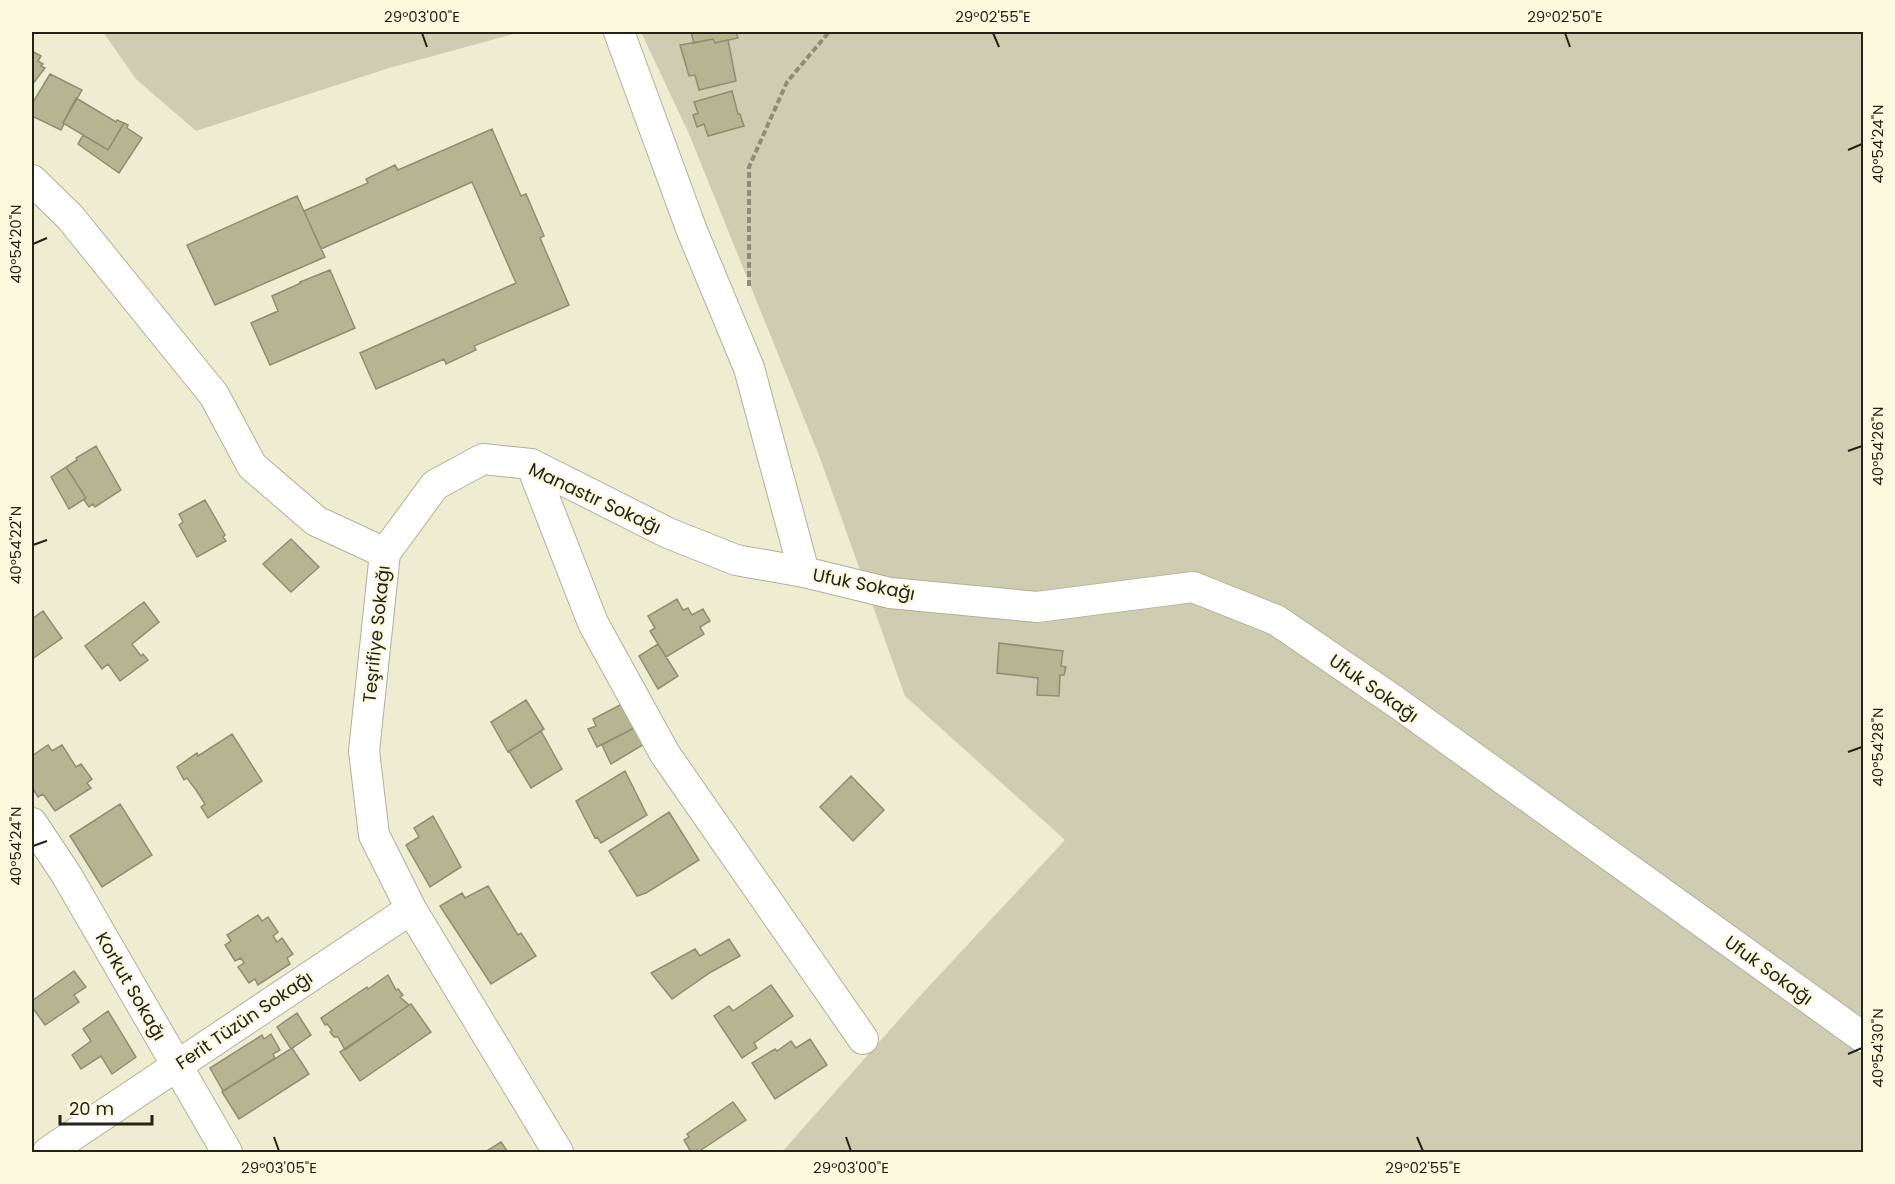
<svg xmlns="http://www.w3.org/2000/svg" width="1895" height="1184" viewBox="0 0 1895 1184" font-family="Poppins,sans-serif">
<rect width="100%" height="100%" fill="#efedd1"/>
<!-- green -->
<path fill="#cfcdb1" d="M103,32H521L389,68L196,131L136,79Z
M641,32H1863V1152H782L919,997L1065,840L905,696L820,458L689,134Z"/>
<!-- building -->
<path fill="#b7b491" stroke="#8f8d73" stroke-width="1.5" d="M691,32H736L738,38L715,43L713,39L694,43Z
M713,39L715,43L728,40L736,81L699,90L695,75L689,76L680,45Z
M32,51L41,56L38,61L43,64L41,66L45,68L32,85Z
M50,74L82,90L63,123L64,124L61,130L32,116V104Z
M732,91L738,114H740L744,126L708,136L704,124L697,127L693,115L698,113L694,102Z
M76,98L116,122L117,120L124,123L108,150L63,123Z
M124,123L128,125L127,128L142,138L119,173L78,144L83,135L108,150Z
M492,129L521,196L526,194L544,236L540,238L569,305L474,346L476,350L446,364L444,359L376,389L360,353L516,283L472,182L321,249L304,211L368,183L366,179L395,165L398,170Z
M297,196L325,257L215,305L187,245Z
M330,270L355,328L270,365L251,323L278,311L272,296L301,283L300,282Z
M96,446L121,490L95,507L93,504L89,507L84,500L86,498L66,467L77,460L76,458Z
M66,467L86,498L69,509L51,477Z
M205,500L225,535L223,537L226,541L197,557L179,525L183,522L179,514Z
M291,539L319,567L291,592L263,564Z
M677,599L683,610L688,608L692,615L703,609L710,621L700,627L704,634L666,657L650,631L655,628L648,616Z
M144,602L159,622L132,644L141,656L143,654L148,660L120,681L108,664L102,669L85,646Z
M43,611L62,638L32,659V619Z
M999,643L1063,651L1061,666L1066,667L1064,675H1060L1059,696L1037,695L1038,678L997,673Z
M658,644L678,676L658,689L639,656Z
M526,700L544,729L508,752L491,722Z
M622,704L636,727L597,747L588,729L596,726L593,719Z
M636,727L646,743L611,764L602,745Z
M541,731L562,769L531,788L509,751Z
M232,734L262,781L208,818L201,807L205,804L196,790L187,778L184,780L177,767L197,753L198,756Z
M48,745L52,751L62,745L76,767L81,764L92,779L87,783L91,788L55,811L43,794L38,797L32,787V756Z
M625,771L647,815L601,843L597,837L595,838L576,801Z
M851,776L884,810L853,841L820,807Z
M120,804L152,855L102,887L70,836Z
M669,812L699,860L646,893L637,896L609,851Z
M433,816L461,867L430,887L406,845L419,837L414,828Z
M488,886L518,935L521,933L536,956L491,984L440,906L462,893L465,898Z
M258,915L262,921L268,917L278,932L273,936L277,942L282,938L293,954L287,958L290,964L258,985L255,979L249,983L238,967L244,963L241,958L235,961L225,945L231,941L227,935Z
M729,939L740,956L711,972L672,999L651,973L695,949L700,956Z
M74,971L86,987L74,995L79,1002L45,1025L32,1007V1001Z
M388,975L396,990L398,989L403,995L400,997L409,1005L345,1050L338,1037H334L330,1032L332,1030L327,1024L325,1025L321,1018L367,987L368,989Z
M771,985L793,1016L754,1043L757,1048L742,1058L714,1016L729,1006L733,1011Z
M411,1004L431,1032L360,1081L340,1052Z
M108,1011L136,1057L112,1074L101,1056L81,1069L72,1055L91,1041L83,1029Z
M297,1013L311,1035L291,1049L277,1027Z
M271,1034L280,1050L273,1054L275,1058L223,1091L210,1068L262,1035L264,1039Z
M810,1039L827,1065L775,1099L752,1063L775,1049L777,1051L791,1041L796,1048Z
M292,1048L309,1074L239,1119L222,1092Z
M733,1102L746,1120L698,1152L697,1150L691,1152L684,1140L689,1137L687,1134Z
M501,1142L508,1152H485Z"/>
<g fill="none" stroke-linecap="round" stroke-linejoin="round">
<!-- street casing -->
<g stroke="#b2b096" stroke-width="32">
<path id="street" d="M619,32L692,231L749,368L804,572
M32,180L70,217L214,395L252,466L316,521L385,553L364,751L374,835L411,909L558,1152
M531,464L593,623L665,754L863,1039
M385,553L435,485L483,459L531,464L668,533L736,560L804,572L890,593L1037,607L1193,587L1276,620L1396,702L1864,1038
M32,823L66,874L227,1152
M48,1152L411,909"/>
</g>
<!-- path -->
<path stroke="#8e8d79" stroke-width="4" stroke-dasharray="6 3" stroke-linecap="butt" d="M749,286V167L787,82L829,32"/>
<!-- street -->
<use href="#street" stroke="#fff" stroke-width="30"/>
</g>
<!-- ticks -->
<path fill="none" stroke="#242318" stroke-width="2" d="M422,33L427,47M993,33L999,47M1565,33L1570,47M1848,150L1862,144M33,244L47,238M1848,451L1862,446M33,545L47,540M1848,752L1862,747M33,846L47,841M1848,1054L1862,1048M274,1137L279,1151M846,1137L851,1151M1417,1137L1423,1151"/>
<g text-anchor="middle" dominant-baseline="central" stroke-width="4.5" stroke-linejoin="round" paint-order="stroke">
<!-- street labels -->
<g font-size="18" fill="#242318" stroke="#fcfade">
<text transform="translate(595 498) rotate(25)">Manastır Sokağı</text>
<text transform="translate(864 584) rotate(11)">Ufuk Sokağı</text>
<text transform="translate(376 634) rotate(-84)">Teşrifiye Sokağı</text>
<text transform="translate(1374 688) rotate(35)">Ufuk Sokağı</text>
<text transform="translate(1769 970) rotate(36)">Ufuk Sokağı</text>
<text transform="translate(131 986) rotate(60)">Korkut Sokağı</text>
<text transform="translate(244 1020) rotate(-34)">Ferit Tüzün Sokağı</text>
</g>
</g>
<!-- border -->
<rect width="1895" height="1184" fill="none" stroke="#fcfade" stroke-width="66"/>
<!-- scale -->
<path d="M60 1115v9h92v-9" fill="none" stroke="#242318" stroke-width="3"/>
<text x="69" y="1115" font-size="18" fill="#242318" stroke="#fcfade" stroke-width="4.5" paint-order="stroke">20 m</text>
<rect x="33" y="33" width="1829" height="1118" fill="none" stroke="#242318" stroke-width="2"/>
<g font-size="15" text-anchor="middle" fill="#242318">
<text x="422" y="22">29°03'00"E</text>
<text x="993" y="22">29°02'55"E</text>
<text x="1565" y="22">29°02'50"E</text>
<text transform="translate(1878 144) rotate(-90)" y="5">40°54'24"N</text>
<text transform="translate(16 244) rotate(-90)" y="5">40°54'20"N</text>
<text transform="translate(1878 446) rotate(-90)" y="5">40°54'26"N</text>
<text transform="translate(16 545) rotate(-90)" y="5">40°54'22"N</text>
<text transform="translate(1878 747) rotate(-90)" y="5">40°54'28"N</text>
<text transform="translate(16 846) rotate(-90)" y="5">40°54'24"N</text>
<text transform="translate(1878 1048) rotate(-90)" y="5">40°54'30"N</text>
<text x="279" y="1173">29°03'05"E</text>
<text x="851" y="1173">29°03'00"E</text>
<text x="1423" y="1173">29°02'55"E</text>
</g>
</svg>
